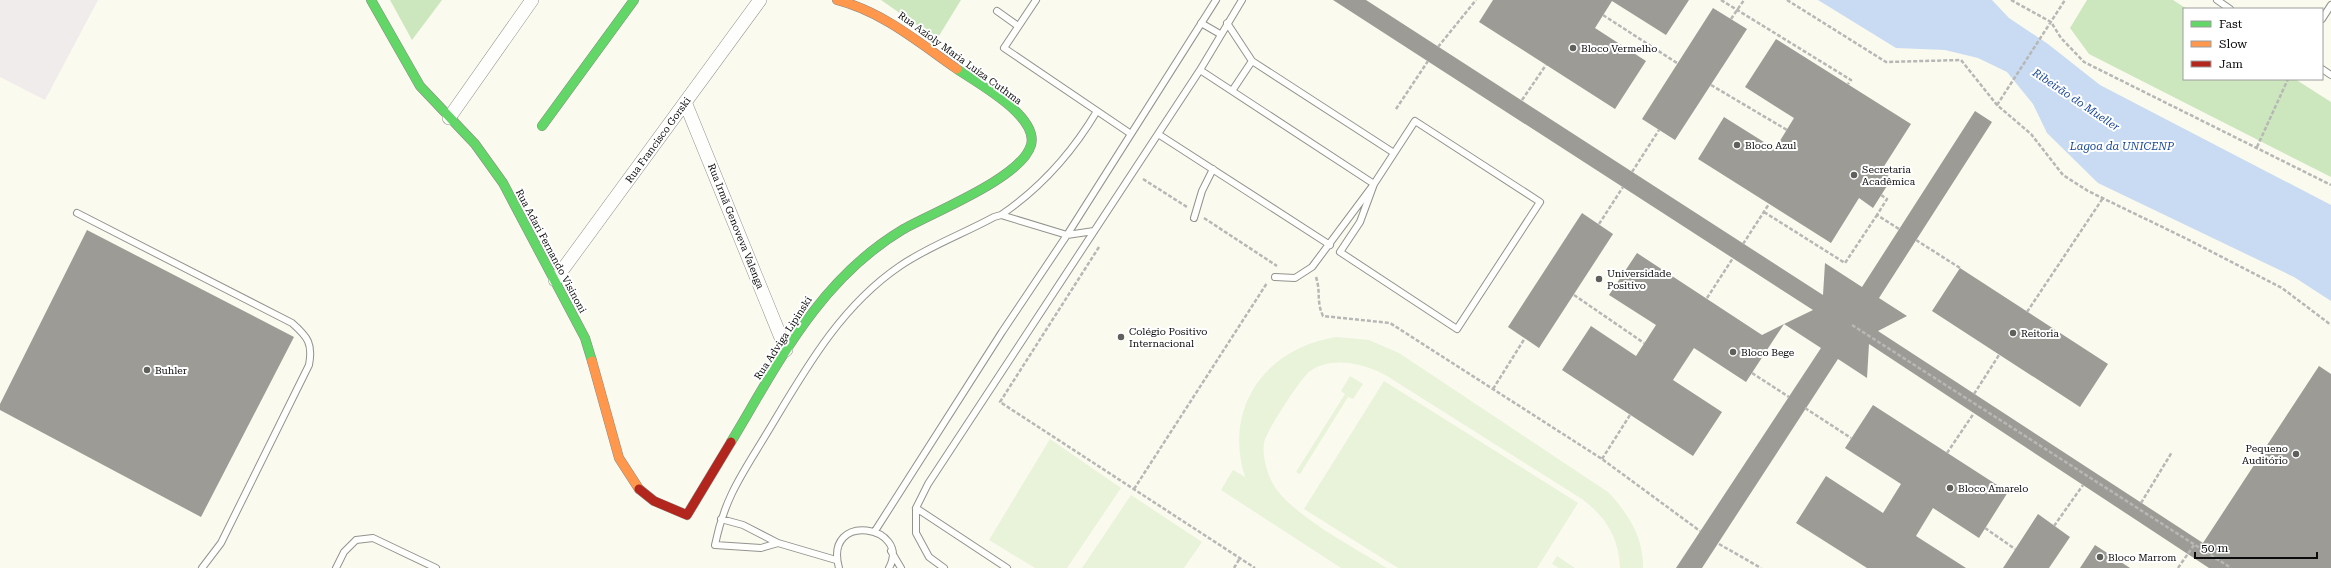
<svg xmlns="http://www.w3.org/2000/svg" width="2331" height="568" viewBox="0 0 2331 568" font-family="'Roboto Serif',serif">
<rect width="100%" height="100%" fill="#fafaef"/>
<!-- industrial -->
<path fill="#f1ecec" d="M0,0H98L45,100L0,77Z"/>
<!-- forest -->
<path fill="#cce7be" d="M390,0H442L412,40Z
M881,0H961L937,39Z
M2087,0H2173L2187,9H2184V79H2295L2331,102V177L2089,54L2070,28Z"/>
<!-- pitch -->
<path fill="#e8f3da" d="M1336,337L1369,340L1399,353L1608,492C1628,513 1644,538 1643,568H1620C1619,538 1606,517 1582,499L1387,376C1366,364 1331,355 1309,372C1301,378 1265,433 1264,443C1262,456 1267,473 1273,484C1291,515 1355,548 1387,568H1341L1221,490L1233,470L1245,477C1223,407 1266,348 1336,337Z
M1350,376L1363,384L1353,399L1348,397L1300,474L1296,472L1345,394L1341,391Z
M1384,381L1578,503L1537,568H1398L1304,509Z
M1050,439L1121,488L1067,568H1035L989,540Z
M1131,495L1202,542L1184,568H1082Z
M1557,556L1575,568H1559L1552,564Z"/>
<!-- water -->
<path fill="#c8dbf2" d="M1818,0H1992L2009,18L2048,44L2100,85L2331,205V301L2294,277L2098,183L2047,133L2033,104L2007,72L1978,58L1945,50L1896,48Z"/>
<!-- building -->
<path fill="#9c9b95" d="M1333,0H1366L1823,295L1825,263L1862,287L1975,111L1992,122L1879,298L1907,316L1878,331L2203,543L2319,366L2331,374V568H2209L1869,344L1867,378L1838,359L1702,568H1676L1821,348L1784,324L1813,310Z
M1493,0H1689L1666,35L1612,1L1595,28L1646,61L1615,109L1479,22Z
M1713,8L1747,29L1675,140L1642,119Z
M1776,39L1911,124L1881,171L1892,178L1873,208L1859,198L1831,243L1698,159L1724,117L1775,149L1794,118L1745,87Z
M1582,213L1613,234L1539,348L1508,327Z
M87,230L294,337L201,517L0,410V404Z
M1637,253L1762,335L1784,324L1746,382L1694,348L1673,380L1722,412L1693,456L1562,370L1591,326L1636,356L1656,325L1609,295Z
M1960,268L2108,364L2080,407L1932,311Z
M1873,405L2008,492L1979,538L1933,508L1916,536L1966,568H1867L1796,523L1826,476L1883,513L1901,484L1845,448Z
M2038,514L2070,537L2049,568H2003Z
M2095,545L2130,568H2080Z"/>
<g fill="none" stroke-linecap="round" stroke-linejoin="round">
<!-- lane casing -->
<g stroke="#93938e" stroke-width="8">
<path id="lane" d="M1036,0L1004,48L1131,134
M2217,0L2230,9
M997,11L1018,26
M2322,19L2331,5
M1201,23L1220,34
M1227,23L1252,61L1394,153
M2322,69L2331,75
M1200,70L1374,184
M1232,91L1252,61
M1158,134L1330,245
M77,213L292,323C308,337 313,344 309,365L221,543L202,568
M1001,215C1042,187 1072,153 1097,111
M1194,218L1202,191L1213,169
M1275,277L1295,278L1312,267L1374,184L1415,121L1540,202L1457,329L1340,252L1360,222L1374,184
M916,508L1007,568
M721,519L743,525L778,543L836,560
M875,531L1002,332L1067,235L1094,231
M778,543L761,548L715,545C725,495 745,470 770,428C806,368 841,306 900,266C929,246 963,234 994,217L1001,215L1067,235L1216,0
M891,551L901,568
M336,568L344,552L356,540L373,538L436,568
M839,568C823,510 912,526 889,568
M944,568L929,557L916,533V508L928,484L1200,70L1242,0"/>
</g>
<!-- street casing -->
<g stroke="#93938e" stroke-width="14">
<path id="street" d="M685,102L786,350
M449,118L532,0
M555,280L760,0"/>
</g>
<!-- fast casing -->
<g stroke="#8a8a85" stroke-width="10">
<path id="fast" d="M371,0L420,86L475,144L503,183L585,338L592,361
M542,126L634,0
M731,442C779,362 819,280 902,230C931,213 1022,178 1031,145C1039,116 977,83 957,69"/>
</g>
<!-- slow casing -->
<g stroke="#8a8a85" stroke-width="10">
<path id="slow" d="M837,0C883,12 918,42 957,69
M592,361L619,458L639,489"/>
</g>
<!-- jam casing -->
<g stroke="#8a8a85" stroke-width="10">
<path id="jam" d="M639,489L654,501L687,515L731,442"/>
</g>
<!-- path -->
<path stroke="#b7b7b5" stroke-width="2.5" stroke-dasharray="4 2" stroke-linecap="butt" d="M1721,0L1851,80L1848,84
M1787,0L1886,62L1961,60L1997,105L2031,134L2063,175L2088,191L2189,240L2282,288L2331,325
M2011,0L2051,22L2061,38L2084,62L2331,185
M1603,15L1677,63
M1731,19L1744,0
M1438,47L1476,0
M1711,85L1787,130
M1522,100L1546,65
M1997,105L2065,0
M1396,109L1428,61
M2257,147L2288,79
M1632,172L1659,130
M1143,179L1187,207
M1881,195L1887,199L1877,215L1899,229
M1764,212L1845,263L1877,215
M1204,218L1277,266
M1599,224L1623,187
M1916,240L1960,268
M1743,244L1769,204
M1099,247L1000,402L1255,568
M1316,277C1321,292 1316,301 1323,316L1390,323L1602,459L1700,531
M1574,295L1644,343
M1707,298L1733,258
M2027,312L2103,198
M1852,325L2231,568
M1752,373L1789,397
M1493,389L1525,338
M1974,394L1999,355
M1805,408L1851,438
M1947,453L1974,413
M1602,459L1630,415
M1134,489L1267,283
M2141,503L2172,452
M2054,526L2083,485
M1985,528L2015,549
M1719,544L1761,568
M1234,568L1240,558
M2178,568L2194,545"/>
<!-- lane -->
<use href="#lane" stroke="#fefefd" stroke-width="6"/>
<!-- street -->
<use href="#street" stroke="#fefefd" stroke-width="13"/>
<!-- fast -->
<use href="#fast" stroke="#63d668" stroke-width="9"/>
<!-- slow -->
<use href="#slow" stroke="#ff974d" stroke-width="9"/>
<!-- jam -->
<use href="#jam" stroke="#b3261e" stroke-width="9"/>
</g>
<!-- markers -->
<g fill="#5f5f5b" stroke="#fff" stroke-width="1.5">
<circle cx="1573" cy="48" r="4"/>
<circle cx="1737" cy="145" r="4"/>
<circle cx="1854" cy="175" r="4"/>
<circle cx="1599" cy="279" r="4"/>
<circle cx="2013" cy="333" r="4"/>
<circle cx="1121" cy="337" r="4"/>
<circle cx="1733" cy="352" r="4"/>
<circle cx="147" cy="370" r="4"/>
<circle cx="2296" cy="454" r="4"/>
<circle cx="1950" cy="488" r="4"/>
<circle cx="2100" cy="557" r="4"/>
</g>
<g text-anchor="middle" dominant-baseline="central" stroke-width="4" stroke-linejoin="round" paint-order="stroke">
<!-- poi labels -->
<g font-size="10" fill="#0c0c0c" stroke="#fff" text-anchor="start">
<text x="1581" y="48">Bloco Vermelho</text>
<text x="1745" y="145">Bloco Azul</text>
<text x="1862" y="169">Secretaria<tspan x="1862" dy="12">Acadêmica</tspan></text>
<text x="1607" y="273">Universidade<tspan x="1607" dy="12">Positivo</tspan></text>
<text x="1129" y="331">Colégio Positivo<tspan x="1129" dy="12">Internacional</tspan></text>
<text x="2021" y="333">Reitoria</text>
<text x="1741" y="352">Bloco Bege</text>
<text x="155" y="370">Buhler</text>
<text x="2288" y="448" text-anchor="end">Pequeno<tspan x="2288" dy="12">Auditório</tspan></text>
<text x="1958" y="488">Bloco Amarelo</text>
<text x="2108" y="557">Bloco Marrom</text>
</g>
<!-- street labels -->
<g font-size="10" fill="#0c0c0c" stroke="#fff">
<text transform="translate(960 58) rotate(36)">Rua Azioly Maria Luíza Cuthma</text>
<text transform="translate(658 140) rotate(-54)">Rua Francisco Gorski</text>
<text transform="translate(736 226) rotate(68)">Rua Irmã Genoveva Valenga</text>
<text transform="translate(551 251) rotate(62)">Rua Adari Fernando Visinoni</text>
<text transform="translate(783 338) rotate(-57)">Rua Adviga Lipinski</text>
</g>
<!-- water labels -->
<g font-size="11" font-style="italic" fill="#1a4999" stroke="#fff">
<text transform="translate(2076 100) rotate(34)">Ribeirão do Mueller</text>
<text x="2122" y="146">Lagoa da UNICENP</text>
</g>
</g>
<!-- legend -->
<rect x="2183" y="8" width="140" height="72" fill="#ffffff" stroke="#9e9e9e"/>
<rect x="2191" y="21" width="20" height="6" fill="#63d668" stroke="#9e9e9e"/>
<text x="2219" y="28" font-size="12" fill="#0c0c0c">Fast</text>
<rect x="2191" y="41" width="20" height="6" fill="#ff974d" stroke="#9e9e9e"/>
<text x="2219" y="48" font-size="12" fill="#0c0c0c">Slow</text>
<rect x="2191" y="61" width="20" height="6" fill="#b3261e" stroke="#9e9e9e"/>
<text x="2219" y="68" font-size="12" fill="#0c0c0c">Jam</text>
<!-- scale -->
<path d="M2195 552v6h122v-6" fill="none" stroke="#0c0c0c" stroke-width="2"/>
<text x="2201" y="552" font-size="12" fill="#0c0c0c" stroke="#ffffff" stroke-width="3" paint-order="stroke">50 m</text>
</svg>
